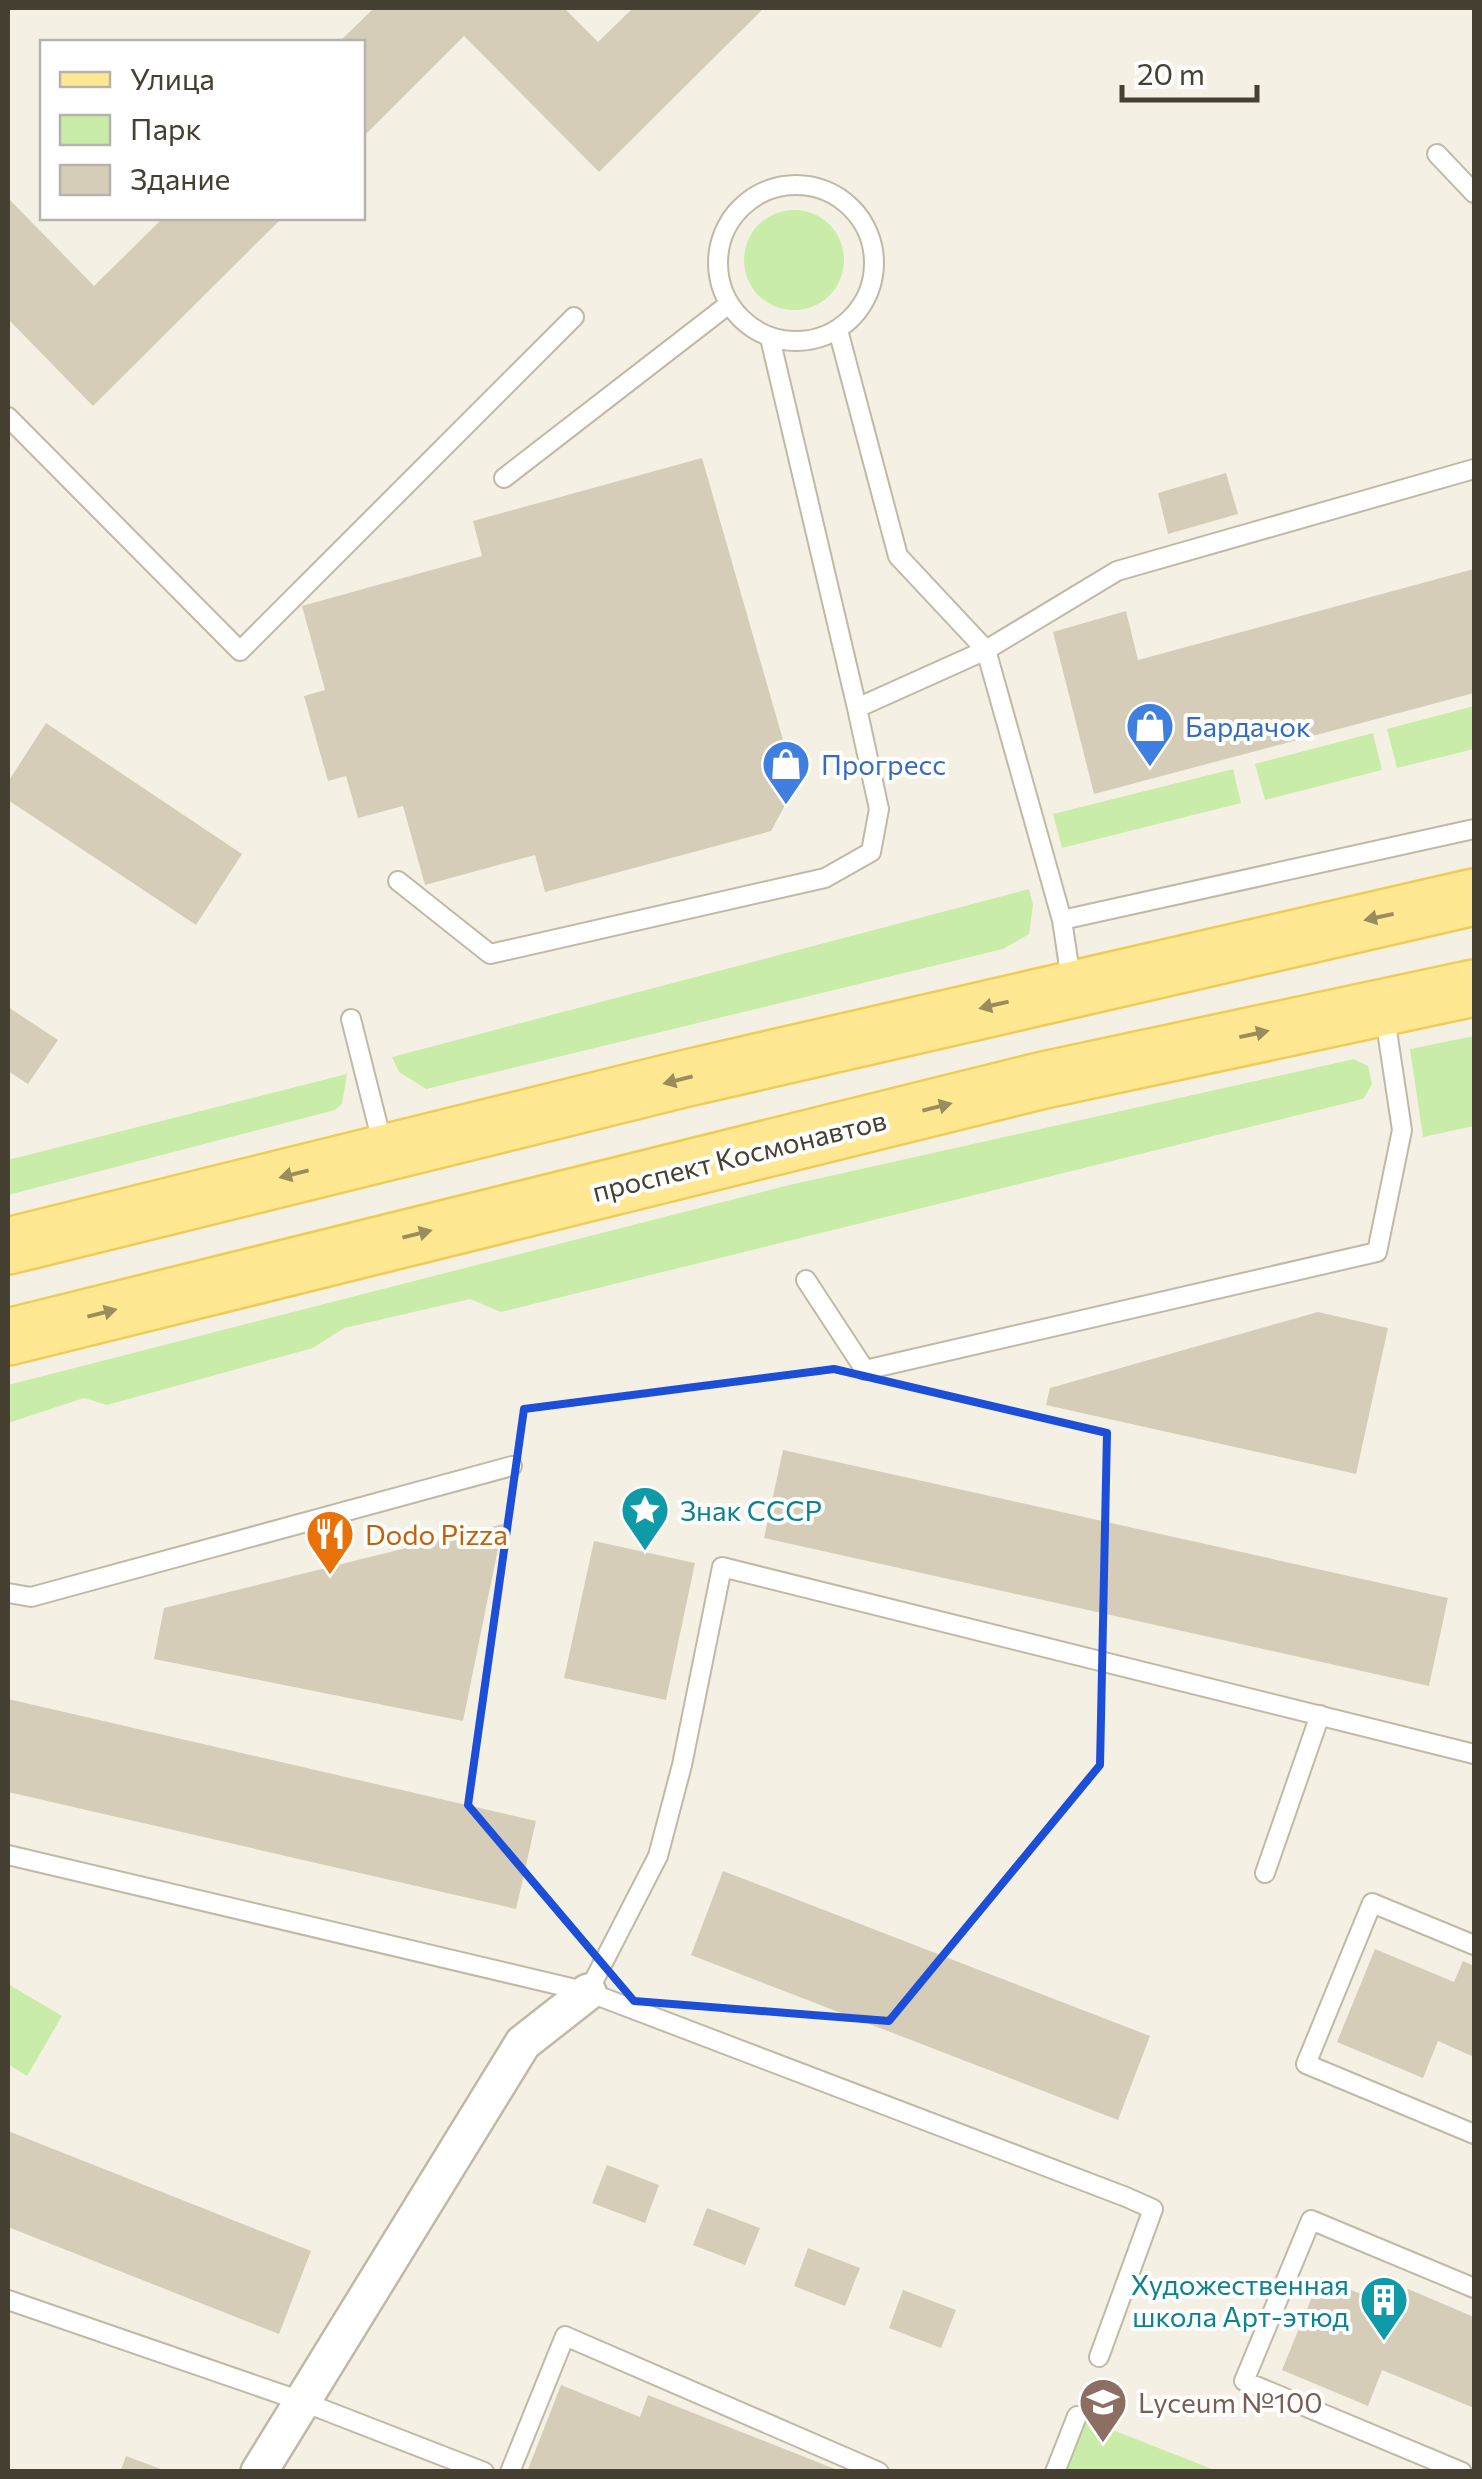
<svg xmlns="http://www.w3.org/2000/svg" width="1482" height="2479" viewBox="0 0 1482 2479" font-family="Commissioner,sans-serif">
<rect width="100%" height="100%" fill="#f4f0e4"/>
<!-- green -->
<path fill="#c9eda8" d="M744 260a50 50 0 1 1 100 0a50 50 0 1 1-100 0Z
M1474,706V749L1397,768L1387,729Z
M1373,733L1382,770L1265,800L1255,764Z
M1233,769L1241,803L1062,848L1053,814Z
M1029,889L1033,905L1029,934L1003,949L426,1089L399,1072L392,1057Z
M1474,1036V1126L1423,1137L1410,1049Z
M1354,1059L1368,1066L1372,1084L1364,1098L1355,1101L501,1312L470,1299L344,1328L313,1348L107,1405L84,1398L8,1423V1385L785,1186Z
M347,1074L342,1104L335,1110L8,1195V1160Z
M8,1984L62,2016L27,2076L8,2064Z
M1077,2416L1217,2471L1055,2472Z"/>
<!-- building -->
<path fill="#d6cdb8" d="M374,8H564L598,42L633,8H764L599,172L464,36L362,138V42H339Z
M8,198L94,286L163,218H282L93,406L8,319Z
M702,458L796,785L771,831L545,892L535,855L425,885L403,806L358,818L346,776L328,781L304,696L325,690L302,606L482,556L473,521Z
M1226,473L1238,514L1168,534L1158,493Z
M1474,569V693L1094,794L1053,632L1126,611L1138,660Z
M46,723L242,854L196,925L8,800V782Z
M8,1007L58,1040L28,1084L8,1071Z
M1318,1312L1388,1328L1356,1474L1046,1405L1050,1388Z
M783,1450L1448,1598L1429,1686L764,1538Z
M503,1524L463,1721L154,1659L164,1608Z
M594,1541L695,1563L666,1700L564,1678Z
M8,1699L536,1821L516,1909L8,1792Z
M723,1871L1150,2036L1118,2120L691,1955Z
M1375,1949L1454,1982L1463,1961L1474,1966V2057L1438,2041L1423,2078L1337,2042Z
M8,2131L311,2251L279,2334L8,2227Z
M607,2165L659,2185L645,2223L592,2203Z
M707,2208L760,2228L745,2265L693,2245Z
M808,2248L860,2268L845,2306L794,2286Z
M1320,2277L1399,2310L1408,2289L1474,2317V2408L1382,2370L1368,2406L1282,2370Z
M903,2290L956,2310L941,2348L889,2328Z
M561,2385L640,2417L648,2395L835,2469L527,2472Z
M126,2456L166,2471V2472H120Z"/>
<g fill="none" stroke-linecap="round" stroke-linejoin="round">
<!-- lane casing -->
<g stroke="#c0b9a5" stroke-width="22">
<path id="lane" d="M1437,154L1474,193
M718 263a78 78 0 1 1 156 0a78 78 0 1 1-156 0Z
M838,330L898,556L986,650L1062,920L1072,986
M770,338L857,708
M8,417L240,651L574,317
M504,478L729,304
M398,881L490,954L825,878L871,852L879,809L857,708L986,650L1117,571L1474,469
M1062,920L1474,829
M351,1019L383,1146
M806,1280L865,1370L1377,1252L1402,1130L1384,1011
M8,1593L31,1597L512,1466
M8,1855L588,1992L1126,2197L1153,2209L1099,2357
M1265,1873L1320,1715
M1474,1945L1372,1903L1306,2064L1474,2134
M588,1992L658,1856L682,1765L722,1567L1474,1754
M8,2300L301,2401L484,2472
M510,2472L565,2336L879,2472
M1055,2472L1077,2416
M1462,2472L1244,2381L1311,2220L1474,2288"/>
</g>
<!-- street casing -->
<g stroke="#c0b9a5" stroke-width="40">
<path id="street" d="M259,2472L523,2043L588,1992"/>
</g>
<!-- primary casing -->
<g stroke="#efcc56" stroke-width="60">
<path id="primary" d="M8,1246L683,1079L1474,897
M8,1337L1044,1080L1474,988"/>
</g>
<!-- lane -->
<use href="#lane" stroke="#fff" stroke-width="18"/>
<!-- street -->
<use href="#street" stroke="#fff" stroke-width="35"/>
<!-- primary -->
<use href="#primary" stroke="#ffe891" stroke-width="55"/>
</g>
<!-- one-way arrows -->
<defs><path id="oneway-solid" d="M-6-.8H1V-3.2L6.5 0L1 3.2V.8H-6Z" transform="scale(2.5)"/></defs>
<g fill="#998c5d">
<use href="#oneway-solid" transform="translate(1379 917) rotate(168)"/>
<use href="#oneway-solid" transform="translate(994 1005) rotate(167)"/>
<use href="#oneway-solid" transform="translate(1254 1034) rotate(-12)"/>
<use href="#oneway-solid" transform="translate(678 1080) rotate(166)"/>
<use href="#oneway-solid" transform="translate(937 1107) rotate(-14)"/>
<use href="#oneway-solid" transform="translate(294 1174) rotate(166)"/>
<use href="#oneway-solid" transform="translate(417 1234) rotate(-14)"/>
<use href="#oneway-solid" transform="translate(102 1313) rotate(-14)"/>
</g>
<!-- marked area -->
<path fill="none" stroke="#1d4ed8" stroke-width="8" stroke-linejoin="round" d="M834,1369L1107,1433L1100,1765L889,2021L634,2001L468,1805L524,1409Z"/>
<!-- icons -->
<defs>
<g id="shop-pin" transform="scale(2.5)"><path d="M0 17L-7.5 6A9.5 9.5 0 1 1 7.5 6Z" fill="#3f7fe0" stroke="#fff"/><path d="M-5-2.5h2.3a2.7 3.5 0 0 1 5.4 0H5L5.5 6h-11ZM-1.5-2.5h3a1.5 2.3 0 0 0-3 0Z" fill="#fff"/></g>
<g id="sight-pin" transform="scale(2.5)"><path d="M0 17L-7.5 6A9.5 9.5 0 1 1 7.5 6Z" fill="#0f9aa8" stroke="#fff"/><path d="M0-6L1.8-2.2L6-1.7L2.9 1.2L3.7 5.4L0 3.3L-3.7 5.4L-2.9 1.2L-6-1.7L-1.8-2.2Z" fill="#fff"/></g>
<g id="restaurant-pin" transform="scale(2.5)"><path d="M0 17L-7.5 6A9.5 9.5 0 1 1 7.5 6Z" fill="#e8710a" stroke="#fff"/><path d="M-5-6h1v4h1v-4h1v4h1v-4h1v5L-1.5 .5V6h-2V.5L-5-1ZM5-6V6H3V1.5H1.5Q1.5-4 5-6Z" fill="#fff"/></g>
<g id="building-pin" transform="scale(2.5)"><path d="M0 17L-7.5 6A9.5 9.5 0 1 1 7.5 6Z" fill="#0f9aa8" stroke="#fff"/><path d="M-4-6H4V6H1V3H-1V6H-4ZM-2.5-4.3h1.7v1.8h-1.7ZM.8-4.3h1.7v1.8H.8ZM-2.5-1h1.7V.8h-1.7ZM.8-1h1.7V.8H.8Z" fill="#fff"/></g>
<g id="school-pin" transform="scale(2.5)"><path d="M0 17L-7.5 6A9.5 9.5 0 1 1 7.5 6Z" fill="#8d6e63" stroke="#fff"/><path d="M0-5L7-2L0 1L-7-2ZM-4 1L0 2.5L4 1V4Q0 6-4 4Z" fill="#fff"/></g>
</defs>
<g fill-rule="evenodd">
<use href="#shop-pin" x="1150" y="726"/>
<use href="#shop-pin" x="786" y="764"/>
<use href="#sight-pin" x="645" y="1510"/>
<use href="#restaurant-pin" x="330" y="1534"/>
<use href="#building-pin" x="1384" y="2300"/>
<use href="#school-pin" x="1103" y="2402"/>
</g>
<g text-anchor="middle" dominant-baseline="central" stroke-width="8" stroke-linejoin="round" paint-order="stroke">
<!-- shop labels -->
<g font-size="28" fill="#366cbe" stroke="#fff" text-anchor="start">
<text x="1185" y="726">Бардачок</text>
<text x="821" y="764">Прогресс</text>
</g>
<!-- street labels -->
<g font-size="28" fill="#464033" stroke="#fff">
<text transform="translate(739 1155) rotate(-14)">проспект Космонавтов</text>
</g>
<!-- culture labels -->
<g font-size="28" fill="#0d838f" stroke="#fff" text-anchor="start">
<text x="680" y="1510">Знак СССР</text>
<text x="1349" y="2284" text-anchor="end">Художественная<tspan x="1349" dy="32">школа Арт-этюд</tspan></text>
</g>
<!-- food labels -->
<g font-size="28" fill="#c56008" stroke="#fff" text-anchor="start">
<text x="365" y="1534">Dodo Pizza</text>
</g>
<!-- education labels -->
<g font-size="28" fill="#785e54" stroke="#fff" text-anchor="start">
<text x="1138" y="2402">Lyceum №100</text>
</g>
</g>
<!-- border -->
<rect width="1482" height="2479" fill="none" stroke="#464033" stroke-width="20"/>
<!-- legend -->
<rect x="40" y="40" width="325" height="180" fill="#ffffff" stroke="#b5b3ad" stroke-width="2.5"/>
<rect x="60" y="72" width="50" height="15" fill="#ffe891" stroke="#b5b3ad" stroke-width="2.5"/>
<text x="130" y="90" font-size="30" fill="#464033">Улица</text>
<rect x="60" y="115" width="50" height="30" fill="#c9eda8" stroke="#b5b3ad" stroke-width="2.5"/>
<text x="130" y="140" font-size="30" fill="#464033">Парк</text>
<rect x="60" y="165" width="50" height="30" fill="#d6cdb8" stroke="#b5b3ad" stroke-width="2.5"/>
<text x="130" y="190" font-size="30" fill="#464033">Здание</text>
<!-- scale -->
<path d="M1122 85v15h135v-15" fill="none" stroke="#464033" stroke-width="5"/>
<text x="1137" y="85" font-size="30" fill="#464033" stroke="#ffffff" stroke-width="8" paint-order="stroke">20 m</text>
</svg>
